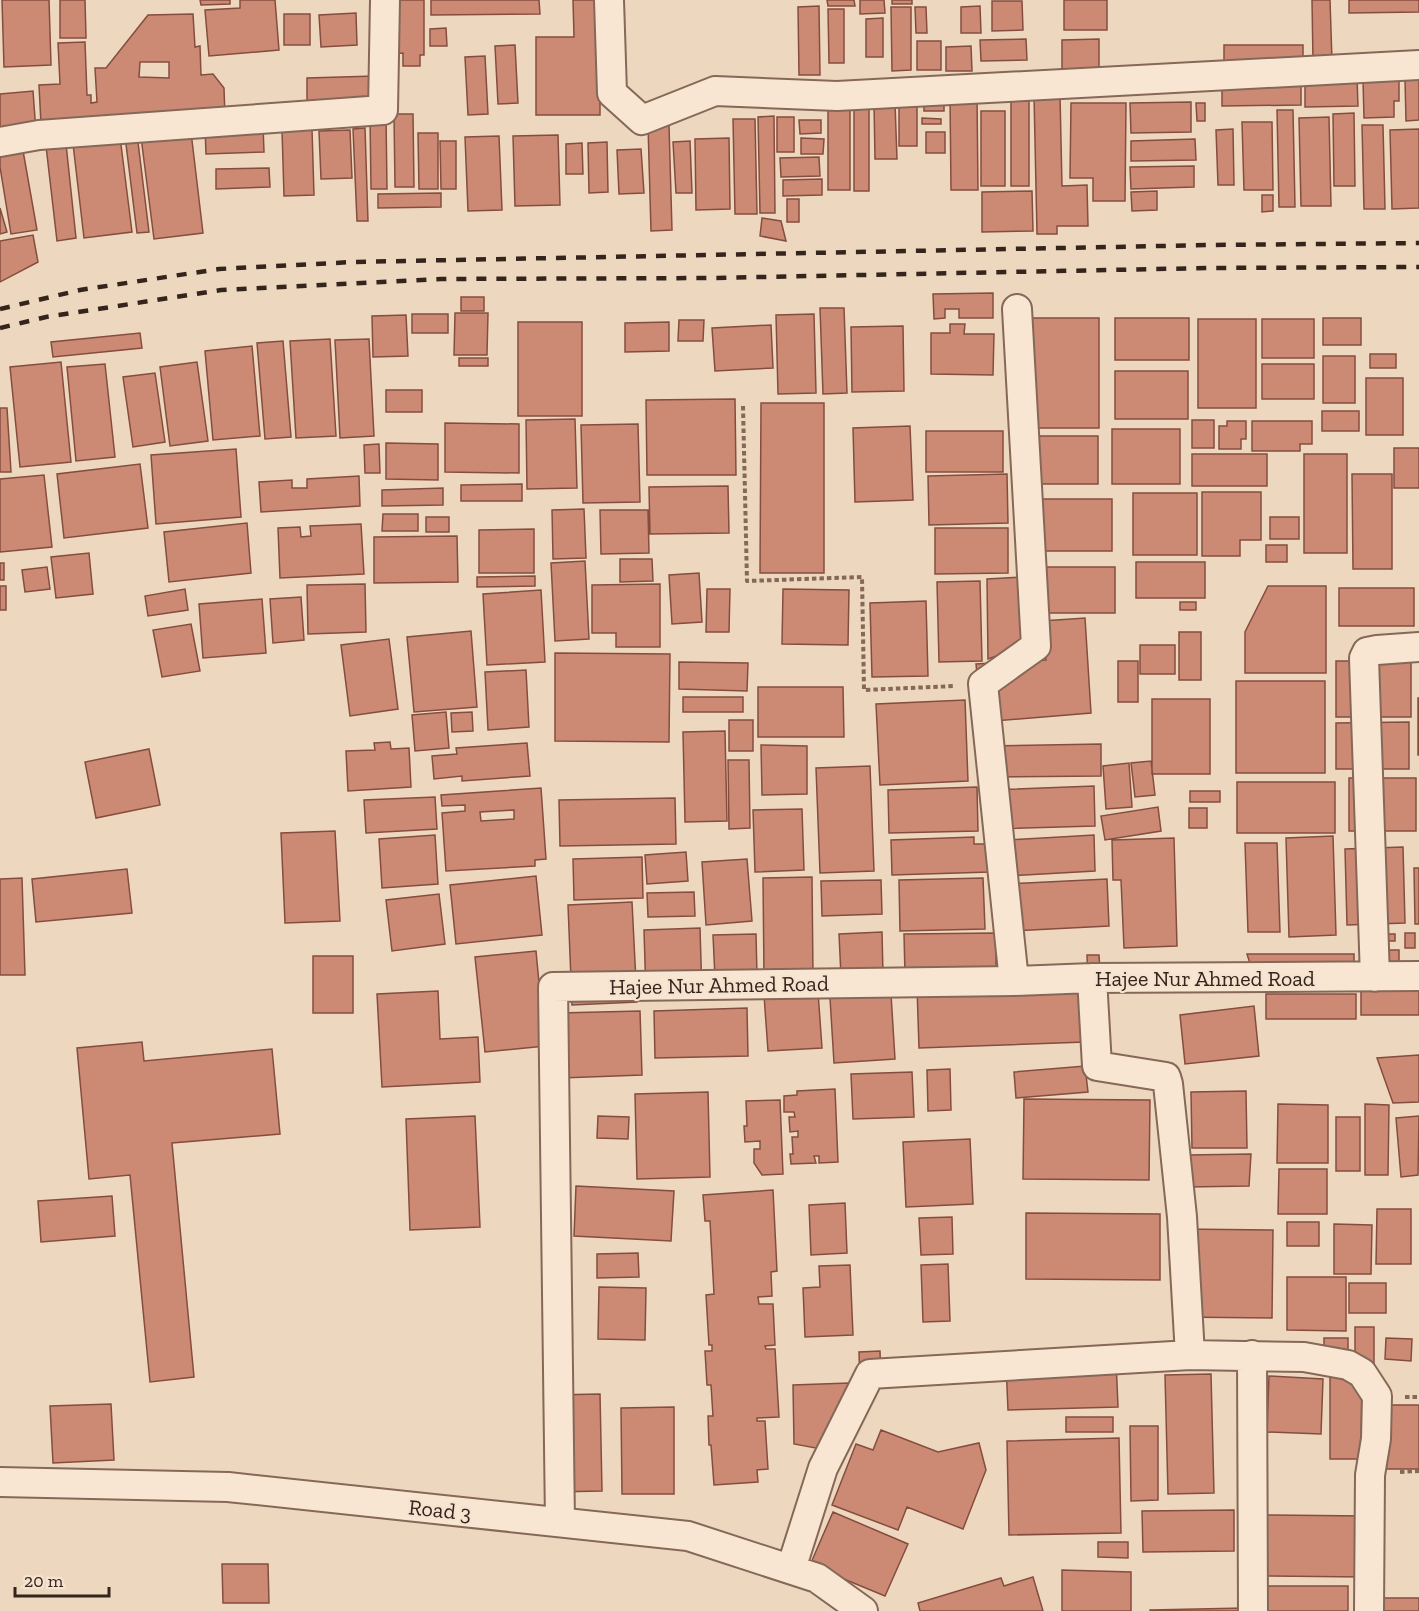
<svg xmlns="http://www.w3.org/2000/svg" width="1419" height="1611" viewBox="0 0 1419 1611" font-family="'Zilla Slab',serif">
<rect width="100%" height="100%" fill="#edd8bf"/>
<!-- building -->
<path fill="#cc8a75" stroke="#854d3e" stroke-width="1.5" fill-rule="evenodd" d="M2,0H49L51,65L4,67Z
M60,0H85L86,38H60Z
M200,0H230V4L201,5Z
M240,0H275L279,50L209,56L205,10L240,8Z
M393,0H424V55H420V66H403V53L394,54Z
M431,0H539L540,14L431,15Z
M573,0H600V115H536V37H574Z
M827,0H854L855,6H828Z
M860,0H884L885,13L860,14Z
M892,0H912V4H892Z
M1064,0H1107V30H1064Z
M1312,0H1330L1332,61L1313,62Z
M1349,0H1419V12L1349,13Z
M992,1H1022L1023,30L992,31Z
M819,6L820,75H799L798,7Z
M980,6L981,33H961V7Z
M891,7H911V70L892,71Z
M915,7H926L927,33H916Z
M828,9H844V63H829Z
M356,13L357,45L321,47L319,15Z
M193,14L195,47L200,46L201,75L213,74L224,88L225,117L41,124L39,85L60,84L58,43L85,42L87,95H91V103L97,102L95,68H106L148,15ZM140,62H169V78L139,77Z
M284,14H310V45H284Z
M883,18V57H866V19Z
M446,28L447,46H430V29Z
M1026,39L1027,60L981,61L980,40Z
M1099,39V74H1062V40Z
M917,41H941V70H917Z
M515,45L518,103L498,104L495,46Z
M1224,45H1303V65L1224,66Z
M971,46L972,71H946V47Z
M485,56L488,114L468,115L465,57Z
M1399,73V101H1394V117L1364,118L1363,80Z
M375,76L376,104L307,105V78Z
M1301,76V105L1222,106V78Z
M1357,77L1358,106L1305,107V78Z
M1419,78V120L1406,121L1405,79Z
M33,91L36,132L0,135V94Z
M1034,95H1060L1062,186L1087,185L1088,226H1057V234H1037Z
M950,97H977L978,190H951Z
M924,98H944V111H924Z
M1011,101H1029V186H1011Z
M1191,102V132L1131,133L1130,103Z
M874,103H895L897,159H875Z
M1071,103H1126L1125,201H1093V178H1070Z
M1196,103H1205V121H1197Z
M828,106H850V190H828Z
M899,106H917V146H899Z
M854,108H869V191H854Z
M1277,110H1293L1295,207H1279Z
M981,111H1005V186H981Z
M1354,113L1355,186H1334L1333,114Z
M394,114H413L414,187H395Z
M370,116H386L387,189H371Z
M774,116L775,213H760L758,117Z
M777,117H794V152H777Z
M1329,117L1331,206H1301L1299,118Z
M922,118L941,119V124H922Z
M733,119H755L757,214H735Z
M799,120H821V133L800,134Z
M1242,122H1272L1273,190H1244Z
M648,125H669L672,230L651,231Z
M1362,125H1383L1385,209H1364Z
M263,126L264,152L206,154L205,128Z
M365,128L368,221H357L353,129Z
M312,129L314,195L284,196L282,130Z
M1233,129L1234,185H1218L1216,130Z
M1419,129V208L1392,209L1390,130Z
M350,130L352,178L321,179L319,131Z
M191,132L203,233L154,239L141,137Z
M926,132H945V153H926Z
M418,133H438V189H419Z
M137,134L149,232L137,233L125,136Z
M558,135L560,205L515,206L513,136Z
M499,136L502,210L468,211L465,137Z
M120,137L132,232L84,238L73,144Z
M729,138L730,209L696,210L695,139Z
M801,138L824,139L823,154H801Z
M1195,139L1196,160L1131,161V141Z
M440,141H456V189H441Z
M690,141L692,193H676L673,142Z
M607,142L608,192L589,193L588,143Z
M582,143L583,174H566V144Z
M66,144L76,238L57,241L46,146Z
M22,145L37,230L11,234L0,167V148Z
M641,149L644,193L619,194L617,150Z
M819,157L820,176L781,177L780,158Z
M1194,166V187L1131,189L1130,167Z
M269,168L270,187L216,189V169Z
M822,179V195L783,196V180Z
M1032,191L1033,231L982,232V192Z
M1157,191V210L1132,211L1131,192Z
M441,193V207L378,208V194Z
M1262,195H1273V211L1262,212Z
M787,199H799V222H787Z
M0,208L7,232L0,234Z
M762,218L781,221L786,241L760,236Z
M33,235L38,262L0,282V241Z
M993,293V318H959V309H945V318L934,319L933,294Z
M461,297H484V311H461Z
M820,308H844L847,393L823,394Z
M455,313H488L487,355H454Z
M412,314H448V333H412Z
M814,314L816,393L778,394L776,315Z
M406,315L408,356L373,357L372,316Z
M1023,318H1099V428H1023Z
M1115,318H1189V360H1115Z
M1323,318H1361V345H1323Z
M1198,319H1256V408H1198Z
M1262,319H1314V358H1262Z
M679,320H704L703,341H678Z
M518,322H582V416H518Z
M669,322V351L625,352V323Z
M950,324H965L964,334H994L993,375L931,374V333H950Z
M771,325L773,368L715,371L712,328Z
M903,326L904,391L852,392L851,327Z
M140,333L142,348L53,357L51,342Z
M330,339L336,436L296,438L290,341Z
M369,339L374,436L340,438L335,340Z
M283,341L291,437L265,439L257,343Z
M252,346L260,436L213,440L205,351Z
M1370,354H1396V368H1370Z
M1323,356H1355V403H1323Z
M459,358H488V366H459Z
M61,362L71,462L20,467L10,367Z
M197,362L208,441L170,446L160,367Z
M105,364L115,457L76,461L67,367Z
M1262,364H1314V399H1262Z
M1115,371H1188V419H1115Z
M155,373L165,442L133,447L123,377Z
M1366,378H1403V435H1366Z
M386,390H422V412H386Z
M735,399L736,475H647L646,400Z
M761,403H824V573H760Z
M0,408H7L11,472H0Z
M1322,411H1359V431H1322Z
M575,419L577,488L527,489L526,420Z
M1192,420H1214V448H1192Z
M1227,421H1246V439H1241V449H1219V426H1227Z
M1252,421H1312V444H1300V451H1252Z
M445,423L519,424V473L445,472Z
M638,424L640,502L583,503L581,425Z
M910,426L913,500L855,502L853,428Z
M1112,429H1180V484H1112Z
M926,431H1003V472H926Z
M1026,436H1098V484H1026Z
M386,443L438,444V480L386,479Z
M379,444L380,473H365L364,445Z
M1394,448H1419V488H1394Z
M236,449L241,517L156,524L151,455Z
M1192,454H1267V486H1192Z
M1304,454H1347V553H1304Z
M140,464L148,528L64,538L57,474Z
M1007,474L1008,523L929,525L928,476Z
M1352,474H1392V569H1353Z
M44,475L52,547L0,552V479Z
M359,476L360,506L261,512L259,482L292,480V488H307V479Z
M522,484V501H461V485Z
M728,486L729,533L650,534L649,487Z
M443,488V505L382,506V490Z
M1202,492H1261V540H1240V556H1202Z
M1133,493H1197V555H1133Z
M1023,499H1112V551H1023Z
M584,509L586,558L553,559L552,510Z
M600,510H648L649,553L601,554Z
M383,514H418V531H382Z
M426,517H449V532H426Z
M1270,517H1299V539H1270Z
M247,523L251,573L169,582L164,532Z
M361,524L364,574L280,578L278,528L300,527L301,537L311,536L310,526Z
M935,528H1008V573L935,574Z
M534,529V573H479V530Z
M457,536L458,582L374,583V537Z
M1266,545H1287V562H1266Z
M89,553L93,594L56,598L51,557Z
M620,559H652L653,581L620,582Z
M585,561L589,639L555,641L551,563Z
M1136,562H1205V598H1136Z
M0,563H4V580H0Z
M47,567L50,589L25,592L22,570Z
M1037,567H1115V613H1037Z
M699,573L702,622L672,624L669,575Z
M535,576V586L477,587V577Z
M1025,577L1027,645L988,659L987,579Z
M980,581L982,661L939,662L937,582Z
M365,584L366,632L308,634L307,585Z
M660,584V647H616V633H592V585Z
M0,586H6V610H0Z
M1268,586H1326V673H1245V632Z
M1339,588H1414V626H1339Z
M185,589L188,610L148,616L145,596Z
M707,589H730L729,632H706Z
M783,589L849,590L848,645L782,644Z
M541,590L545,662L487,665L483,594Z
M301,597L304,640L273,643L270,599Z
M262,599L266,653L203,658L199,604Z
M926,601L928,676L872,677L870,603Z
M1180,602H1196V610H1180Z
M1085,618L1091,713L982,722L976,664L1046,660L1042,621Z
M191,624L200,671L162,677L153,630Z
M471,631L477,707L414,712L407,637Z
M1179,632H1201V680H1179Z
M389,639L398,709L350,716L341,645Z
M1140,645H1175V674H1140Z
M555,653L670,654L669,742L555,741Z
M1118,661H1138V702H1118Z
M1336,661H1411V717H1336Z
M679,662L748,663L747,691L679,689Z
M526,670L529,727L488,730L485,672Z
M1236,681H1325V773H1236Z
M758,687H843L844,737H758Z
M683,697H743V712H683Z
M1418,698H1419V755H1418Z
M1152,699H1210V774H1152Z
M965,700L968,781L880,785L876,704Z
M446,712L449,748L415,751L412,715Z
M472,712L473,731L452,732L451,713Z
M729,720H753V751H729Z
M1409,722V769H1336V723Z
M725,731L727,821L685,822L683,732Z
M390,742L391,749L409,748L411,787L348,791L346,751L375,750L374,743Z
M527,743L530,776L462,781V776L434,779L432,756L457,754L456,748Z
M1101,744V776L984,777V746Z
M761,745L807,746V794L762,795Z
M149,749L160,805L96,818L85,762Z
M728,760H749L750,828L729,829Z
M1151,761L1155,795L1135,797L1131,763Z
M1129,763L1132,807L1106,809L1103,766Z
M870,766L874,871L820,873L816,768Z
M1349,778H1416V831H1349Z
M1237,782H1335V833H1237Z
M1094,786L1095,826L992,829L990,790Z
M977,787L978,831L889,833L888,790Z
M541,788L546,859L535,860V866L446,871L442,813L465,811V805L442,806L441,795ZM514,810V819L481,821L480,812Z
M1190,791H1220V802H1190Z
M435,797L437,829L366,833L364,800Z
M675,798L676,844L560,846L559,800Z
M1158,807L1161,831L1105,840L1101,816Z
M1189,808H1207V828H1189Z
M802,809L804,870L755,872L753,810Z
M335,831L340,921L285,923L281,833Z
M435,835L438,884L382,888L379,839Z
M1094,835L1095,871L1007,876L1005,840Z
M1333,836L1336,935L1289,937L1286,838Z
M974,837V844H989L990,872L892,875L891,840Z
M1174,838L1177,946L1124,948L1121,880H1113L1112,840Z
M1245,843H1277L1280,932H1248Z
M1403,847L1405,923L1347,925L1345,849Z
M686,852L688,881L647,884L645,855Z
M642,857L643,898L574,900L573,859Z
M747,859L752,921L706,925L702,862Z
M1414,868H1419V924H1415Z
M127,869L132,913L36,922L32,879Z
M536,876L542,935L456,944L450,885Z
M812,877L813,975L764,976L763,878Z
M22,878L25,975H0V879Z
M983,878L985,929L900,931L899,880Z
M1107,879L1109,926L1010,931L1008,884Z
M881,880L882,914L822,916L821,881Z
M694,892L695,916L648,917L647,893Z
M439,894L445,944L392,951L386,900Z
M632,902L637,1002L572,1005L568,905Z
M700,928L702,995L646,996L644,930Z
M882,932L883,975L841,976L839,934Z
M996,933V974L905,975L904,934Z
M1405,933H1415V948H1405Z
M756,934L757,976L715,978L713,935Z
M1379,934H1395V941H1379Z
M1377,950H1399V962H1377Z
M536,951L545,1046L485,1052L475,957Z
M1247,954H1354V988L1258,989Z
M1087,955H1099L1101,987L1088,988Z
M313,956H353V1013H313Z
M890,978L895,1059L834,1063L829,982Z
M1361,980H1419V1015H1361Z
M1083,981L1085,1042L919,1048L917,987Z
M438,991L440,1039L478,1037L480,1082L382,1087L377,994Z
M818,992L822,1048L768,1051L764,995Z
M1266,994H1356V1019H1266Z
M1254,1006L1259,1056L1185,1064L1180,1015Z
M747,1008L748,1056L655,1058L654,1011Z
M640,1011L642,1075L561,1078L559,1013Z
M142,1042L144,1061L272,1049L280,1134L172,1143L194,1377L150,1382L130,1175L89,1179L77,1048Z
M1419,1055V1102L1393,1103L1377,1058Z
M1085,1066L1088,1092L1016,1098L1014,1072Z
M950,1069L951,1110L928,1111L927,1070Z
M912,1072L914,1117L853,1119L851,1074Z
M835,1089L838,1162L819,1163V1156H814L816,1163L791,1164L790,1154H793L792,1137H798V1131L790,1132L789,1117H795L794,1112H784V1096L797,1095V1091Z
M1246,1091L1247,1148H1192L1191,1092Z
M708,1092L710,1177L637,1179L635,1094Z
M1024,1099L1150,1100L1149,1180L1023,1179Z
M780,1100L783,1174L762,1175L754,1163V1149H760V1141L745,1142L744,1126H747L746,1101Z
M1278,1104L1328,1105V1163H1277Z
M1365,1104L1389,1105L1388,1175H1365Z
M475,1116L480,1227L410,1230L406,1119Z
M598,1116L629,1117L628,1139L597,1138Z
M1419,1116L1418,1175L1401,1177L1396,1118Z
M1336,1117H1360V1171H1336Z
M970,1139L973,1204L906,1207L903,1142Z
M1251,1154L1249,1186L1187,1187L1188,1155Z
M1279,1169H1327V1214H1278Z
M576,1186L674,1191L671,1241L574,1236Z
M773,1190L777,1271L771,1272L772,1296L758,1297L759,1304H773L775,1345L765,1346L766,1349H775L779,1417L757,1418V1421H765L768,1469L757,1470L758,1482L714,1485L711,1445H709L708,1416H713L711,1385H707L705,1351H712V1345H709L706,1295L714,1294L710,1221H705L703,1195Z
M112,1196L115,1236L41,1242L38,1201Z
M845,1203L847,1253L811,1255L809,1205Z
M1377,1209H1411V1264H1376Z
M1026,1213L1160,1214V1280L1026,1279Z
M952,1217L953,1254L921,1255L919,1218Z
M1287,1222H1319V1246H1287Z
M1334,1224L1372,1225L1371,1274H1334Z
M1179,1229L1273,1230L1272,1318L1178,1317Z
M638,1253L639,1277L597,1278V1254Z
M948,1264L950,1321L923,1322L921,1265Z
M850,1265L853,1335L805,1337L803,1288L820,1287L819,1266Z
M1287,1277H1346V1331L1287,1330Z
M1349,1283H1386V1313H1349Z
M599,1287L646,1288L645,1340L598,1339Z
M1355,1327H1374V1365H1355Z
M1324,1338H1348V1357H1324Z
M1386,1338L1412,1339L1411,1361L1385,1359Z
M880,1351L881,1383L860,1384L859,1352Z
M1116,1360L1118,1407L1008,1410L1006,1364Z
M1211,1374L1214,1493L1168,1494L1165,1375Z
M1330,1375H1362L1361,1459H1330Z
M1269,1376L1323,1379L1321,1434L1267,1432Z
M849,1383L850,1408L836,1409L826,1450L794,1444L793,1385Z
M600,1394L602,1491L553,1492L551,1395Z
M111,1404L114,1460L53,1463L50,1406Z
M1385,1405H1419V1469H1385Z
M674,1407V1494H622L621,1408Z
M1066,1417H1113V1432H1066Z
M1130,1426H1158V1500L1131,1501Z
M881,1430L938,1452L979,1443L986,1470L963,1529L907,1507L898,1530L832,1505L856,1444L873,1450Z
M1119,1438L1121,1533L1009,1535L1007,1441Z
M1234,1510V1551L1143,1552L1142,1511Z
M833,1512L908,1544L885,1596L810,1565Z
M1260,1515L1365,1516L1364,1577L1259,1576Z
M1098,1542H1128V1558L1098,1557Z
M222,1564H268L269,1603H223Z
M1062,1570L1131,1572V1611H1062Z
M1033,1577L1043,1611H920L918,1603L1001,1578L1004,1586Z
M1255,1586H1348V1611H1256Z
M1378,1598H1419V1611H1378Z
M1244,1608V1611H1150V1610Z"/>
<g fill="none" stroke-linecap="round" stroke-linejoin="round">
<!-- street casing -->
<g stroke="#866858" stroke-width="32">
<path id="street" d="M609,0L612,93L642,120L715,91L837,96L1419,65
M0,142L39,135L383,110L385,0
M1375,977L1364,658L1367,652L1377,650L1419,647
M1092,978L1097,1066L1166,1077L1168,1084L1182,1217L1190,1355
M1014,981L983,684L1036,646L1017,309
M1252,1355L1253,1611
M0,1482L228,1487L688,1536L817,1578L863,1611
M560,1522L553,987L1014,981L1092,978L1419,976
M791,1569L823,1468L870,1374L1190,1355L1304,1357L1348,1365L1362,1373L1377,1396L1376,1439L1370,1475L1369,1611"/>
</g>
<!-- path -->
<path stroke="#866858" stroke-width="4" stroke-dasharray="4.5 3" stroke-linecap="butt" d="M743,406L747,581L862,577L864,690L955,686
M1405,1397H1419
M1400,1472L1419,1471"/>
<!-- street -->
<use href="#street" stroke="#f8e6d2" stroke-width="28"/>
<!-- rail -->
<path stroke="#35241c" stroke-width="4.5" stroke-dasharray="10 10" stroke-linecap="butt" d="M0,309L80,290L219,269L353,262L1211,245L1419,243
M0,328L46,317L221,290L441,279L711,278L1209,268L1419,267"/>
</g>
<g text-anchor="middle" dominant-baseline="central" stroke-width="4.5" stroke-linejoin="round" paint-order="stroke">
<!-- street labels -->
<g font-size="22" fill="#35241c" stroke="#f5e3cf">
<text x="1205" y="978">Hajee Nur Ahmed Road</text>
<text transform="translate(719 985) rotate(-1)">Hajee Nur Ahmed Road</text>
<text transform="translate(440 1510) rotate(6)">Road 3</text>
</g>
</g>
<!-- scale -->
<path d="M15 1587v9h94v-9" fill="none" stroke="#35241c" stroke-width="3"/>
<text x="24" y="1587" font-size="18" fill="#35241c" stroke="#f5e3cf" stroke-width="4.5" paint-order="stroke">20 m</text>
</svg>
